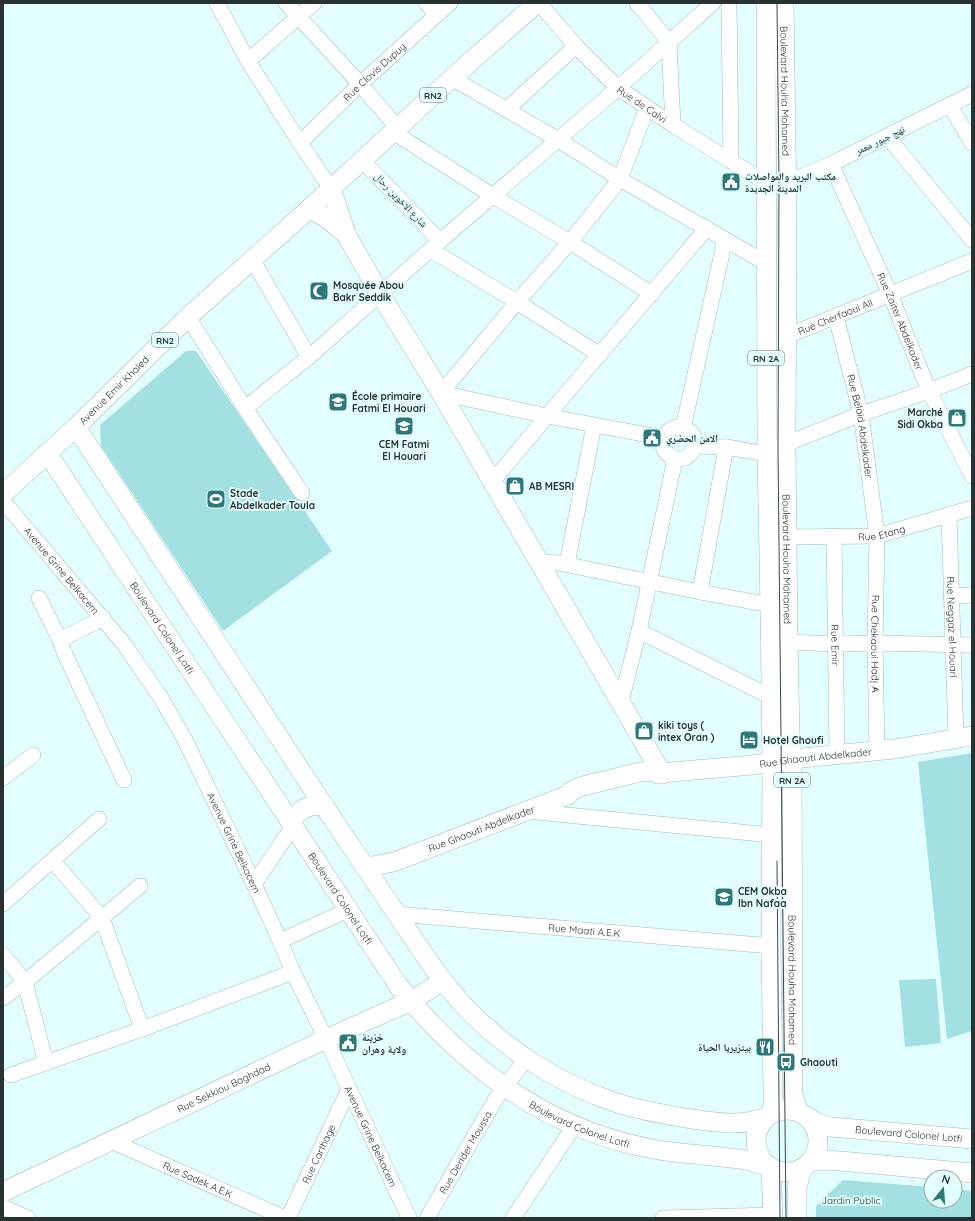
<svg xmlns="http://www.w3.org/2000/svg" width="975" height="1221" viewBox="0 0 975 1221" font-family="Quicksand,'Noto Naskh Arabic',sans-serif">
<rect width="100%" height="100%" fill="#e3fefe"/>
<!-- green -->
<path fill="#a2e0e2" d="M186,351H196L332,551L223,631L101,446L100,425Z
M972,753V1031L947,1039L918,762Z
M936,979L941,1043L905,1047L899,980Z
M843,1180L931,1187V1201H955V1189L972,1191V1218H816V1206Z"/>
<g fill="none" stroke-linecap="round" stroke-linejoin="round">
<!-- minor casing -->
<g stroke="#a2bbbc" stroke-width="16">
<g id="minor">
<path d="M217,3L248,61L300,143L331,189"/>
<path d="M286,3L360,84L397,127"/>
<path d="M426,3L437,15"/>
<path id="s1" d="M539,3L576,46L618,88L673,125L765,182L786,183L831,164L972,94"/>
<path d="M637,3L669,42L673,125"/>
<path d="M729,3L731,161"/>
<path d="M248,61L314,3"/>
<path d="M452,78L557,139L620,179L766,263"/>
<path d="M950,106L972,143"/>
<path d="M647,108L620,179L570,242L517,302L441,393L547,416L664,438"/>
<path d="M506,110L576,46"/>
<path d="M393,132L493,196L570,242L652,294"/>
<path d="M887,136L972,240"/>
<path id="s2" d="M300,143L360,84L450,3"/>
<path d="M362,160L440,241"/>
<path id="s3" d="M831,164L890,294L929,391L972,476"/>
<path d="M431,250L517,302L600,355"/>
<path d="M252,259L309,357"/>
<path d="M188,317L245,408L302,493"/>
<path id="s4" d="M836,317L861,414L877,536L875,643L877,750"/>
<path id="s5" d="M787,336L972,261"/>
<path d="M245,408L309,357L440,241L618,88L713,3"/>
<circle cx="679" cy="443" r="16"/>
<path d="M683,428L725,240"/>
<path d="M695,446L726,447L767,454L786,444L861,414L929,391L972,374"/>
<path d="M492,482L547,416L707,228"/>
<path id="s6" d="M3,501L124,644L161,698L185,740L254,884L280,941L293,972L326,1039L409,1218"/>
<path id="s7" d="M949,515L956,739"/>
<path id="s8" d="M834,536L837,754"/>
<path id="s9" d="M788,537L877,536L972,508"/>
<path d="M538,562L559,563L700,592L770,605"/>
<path d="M567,564L594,425"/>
<path d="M700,592L726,447"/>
<path d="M951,596L972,595"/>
<path d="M39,598L60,640L64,652L124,780"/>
<path d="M639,631L771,697"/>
<path d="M60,640L103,618"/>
<path d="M788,642L835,644L875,643L972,645"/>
<path d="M621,702L639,631L675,459"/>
<path d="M3,778L33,755"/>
<path d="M526,811L772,835"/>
<path d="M53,861L102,918L142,1029"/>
<path d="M254,884L293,826"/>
<path d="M3,904L99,819"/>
<path id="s10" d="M397,914L771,946"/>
<path d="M280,941L348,910"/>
<path d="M3,955L25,982L46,1063"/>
<path d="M3,998L25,982L140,886"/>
<path d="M11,1075L142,1029L293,972"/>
<path id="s11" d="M111,1141L285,1218"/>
<path d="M3,1207L28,1218"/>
<path id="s12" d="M288,1218L349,1089"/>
<path id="s13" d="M427,1218L497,1097L526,1059"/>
<path d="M513,1218L574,1126"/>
<path d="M663,1218L773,1215"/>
</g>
</g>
<!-- major casing -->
<g stroke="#a2bbbc" stroke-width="20">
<g id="major">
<path d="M766,3L767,454L770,605L772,762L771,946L773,1094V1105L771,1113"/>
<path id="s14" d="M784,3L787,211L786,444L788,642L790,736L792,759L793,1095L798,1111L817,1123L831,1127L972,1139"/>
<path d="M331,189L347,236L380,294L441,393L662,774"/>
<path d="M309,209L325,217L347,235"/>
<path d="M76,427L320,800L427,959C440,977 453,995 469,1011C509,1052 562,1085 617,1103C639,1110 662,1114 685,1118C711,1122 743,1128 768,1116"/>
<path id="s15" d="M48,454L400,988C466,1069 549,1130 653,1149C684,1155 716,1155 746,1160C754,1162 762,1165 770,1167"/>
<path id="s16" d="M3,494L76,427L188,317L309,209L452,78L537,3"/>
<path d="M291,822C299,808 309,805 324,805"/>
<path id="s17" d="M365,866H372L394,862L568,795L570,792L579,787L640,772L654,771L658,774L672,772L752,765L792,759L894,749L972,736"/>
<circle cx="787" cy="1141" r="31"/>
<path d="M811,1162L821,1160L840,1161L972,1173"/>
<path d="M771,1167L773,1218"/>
<path id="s18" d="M3,1192L326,1039L411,1001L443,981"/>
<path d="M797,1218V1190L801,1169"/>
</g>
</g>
<!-- minor -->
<use href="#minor" stroke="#fff" stroke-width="15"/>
<!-- major -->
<use href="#major" stroke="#fff" stroke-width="19"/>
<!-- tram -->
<path stroke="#3c4848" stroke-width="1" d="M777,3L779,183L778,448L786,1218
M777,861L780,1218"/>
</g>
<!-- icons -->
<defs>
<g id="civic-square" transform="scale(1)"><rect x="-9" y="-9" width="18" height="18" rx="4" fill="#2e787a" stroke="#e3fefe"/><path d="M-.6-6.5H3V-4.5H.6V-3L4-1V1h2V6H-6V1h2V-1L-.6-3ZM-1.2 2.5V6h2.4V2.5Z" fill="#fff"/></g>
<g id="mosque-square" transform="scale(1)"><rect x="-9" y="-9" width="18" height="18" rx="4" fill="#2e787a" stroke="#e3fefe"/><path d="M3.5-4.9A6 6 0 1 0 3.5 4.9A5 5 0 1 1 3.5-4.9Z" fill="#fff"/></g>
<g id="school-square" transform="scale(1)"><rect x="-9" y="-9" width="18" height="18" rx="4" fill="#2e787a" stroke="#e3fefe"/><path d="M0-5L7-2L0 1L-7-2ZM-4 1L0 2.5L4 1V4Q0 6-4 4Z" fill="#fff"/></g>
<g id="shop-square" transform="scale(1)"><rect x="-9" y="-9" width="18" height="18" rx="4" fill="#2e787a" stroke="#e3fefe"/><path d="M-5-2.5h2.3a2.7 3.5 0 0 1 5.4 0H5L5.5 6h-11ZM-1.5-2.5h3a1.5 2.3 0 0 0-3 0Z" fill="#fff"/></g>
<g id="stadium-square" transform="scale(1)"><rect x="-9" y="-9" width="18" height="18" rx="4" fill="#2e787a" stroke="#e3fefe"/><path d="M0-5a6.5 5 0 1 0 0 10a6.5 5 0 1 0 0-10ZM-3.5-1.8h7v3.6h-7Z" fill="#fff"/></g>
<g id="hotel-square" transform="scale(1)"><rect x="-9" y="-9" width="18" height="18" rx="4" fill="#2e787a" stroke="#e3fefe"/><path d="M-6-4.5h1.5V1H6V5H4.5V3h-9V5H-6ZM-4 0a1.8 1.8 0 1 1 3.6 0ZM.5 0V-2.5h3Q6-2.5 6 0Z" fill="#fff"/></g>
<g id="restaurant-square" transform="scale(1)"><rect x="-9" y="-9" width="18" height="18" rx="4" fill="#2e787a" stroke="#e3fefe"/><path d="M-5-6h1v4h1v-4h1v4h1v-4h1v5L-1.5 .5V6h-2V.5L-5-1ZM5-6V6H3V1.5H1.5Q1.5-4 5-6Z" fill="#fff"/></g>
<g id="bus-square" transform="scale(1)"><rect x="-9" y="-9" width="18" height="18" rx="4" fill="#2e787a" stroke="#e3fefe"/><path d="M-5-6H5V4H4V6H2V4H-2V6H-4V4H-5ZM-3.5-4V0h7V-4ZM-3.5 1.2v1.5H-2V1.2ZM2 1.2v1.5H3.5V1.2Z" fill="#fff"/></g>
</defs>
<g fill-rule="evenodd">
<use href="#civic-square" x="731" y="182"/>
<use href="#mosque-square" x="319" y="291"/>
<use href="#school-square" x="338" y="402"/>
<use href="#shop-square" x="957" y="418"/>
<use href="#school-square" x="404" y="426"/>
<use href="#civic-square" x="652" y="438"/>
<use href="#shop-square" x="515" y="486"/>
<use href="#stadium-square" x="216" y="499"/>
<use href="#shop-square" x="644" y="731"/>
<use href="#hotel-square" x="749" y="740"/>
<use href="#school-square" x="724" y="897"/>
<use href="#civic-square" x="348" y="1043"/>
<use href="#restaurant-square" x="765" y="1047"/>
<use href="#bus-square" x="786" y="1062"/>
</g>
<g text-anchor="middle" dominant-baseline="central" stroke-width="4" stroke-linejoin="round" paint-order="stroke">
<!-- shield labels -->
<g fill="#e3fefe" stroke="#606f6f" stroke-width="1">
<rect x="420" y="88" width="26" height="14" rx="3"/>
<rect x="152" y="333" width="26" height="14" rx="3"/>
<rect x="748" y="351" width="36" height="14" rx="3"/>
<rect x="774" y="773" width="36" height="14" rx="3"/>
</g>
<g font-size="9" font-weight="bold" fill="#283232">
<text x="433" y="95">RN2</text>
<text x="165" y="340">RN2</text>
<text x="766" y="358">RN 2A</text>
<text x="792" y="780">RN 2A</text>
</g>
<!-- street labels -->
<g font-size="10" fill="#283232" stroke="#e3fefe">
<text stroke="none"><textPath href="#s2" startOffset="103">Rue Clovis Dupuy</textPath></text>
<text stroke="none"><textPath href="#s14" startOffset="88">Boulevard Houha Mohamed</textPath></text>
<text stroke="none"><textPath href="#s1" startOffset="145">Rue de Calvi</textPath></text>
<text transform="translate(880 140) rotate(-26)">نهج جبور معمر</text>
<text transform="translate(401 200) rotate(46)">شارع الاخوين رحال</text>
<text stroke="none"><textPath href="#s5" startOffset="52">Rue Cherfaoui Ali</textPath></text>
<text stroke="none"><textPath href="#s3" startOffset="172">Rue Zaiter Abdelkader</textPath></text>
<text stroke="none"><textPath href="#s16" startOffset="152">Avenue Emir Khaled</textPath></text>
<text stroke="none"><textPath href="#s4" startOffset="112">Rue Belaid Abdelkader</textPath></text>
<text stroke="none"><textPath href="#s9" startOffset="94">Rue Etang</textPath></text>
<text stroke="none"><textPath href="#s14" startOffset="556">Boulevard Houha Mohamed</textPath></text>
<text stroke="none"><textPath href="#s6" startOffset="91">Avenue Grine Belkacem</textPath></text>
<text stroke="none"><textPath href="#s7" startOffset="112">Rue Neggaz el Houari</textPath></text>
<text stroke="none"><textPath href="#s15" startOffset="208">Boulevard Colonel Lotfi</textPath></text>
<text stroke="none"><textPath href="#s4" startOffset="331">Rue Chekaoui Hadj A</textPath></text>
<text stroke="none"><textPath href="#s8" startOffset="109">Rue Emir</textPath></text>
<text stroke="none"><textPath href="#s17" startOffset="470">Rue Ghaouti Abdelkader</textPath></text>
<text stroke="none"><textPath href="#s17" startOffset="123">Rue Ghaouti Abdelkader</textPath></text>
<text stroke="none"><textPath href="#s6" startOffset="415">Avenue Grine Belkacem</textPath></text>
<text stroke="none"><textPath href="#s15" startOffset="532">Boulevard Colonel Lotfi</textPath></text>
<text stroke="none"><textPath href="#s10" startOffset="188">Rue Maati A.E.K</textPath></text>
<text stroke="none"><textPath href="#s14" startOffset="977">Boulevard Houha Mohamed</textPath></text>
<text stroke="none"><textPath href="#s18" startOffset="244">Rue Sekkiou Baghdad</textPath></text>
<text stroke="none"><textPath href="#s15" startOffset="868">Boulevard Colonel Lotfi</textPath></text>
<text stroke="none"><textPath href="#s14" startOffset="1224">Boulevard Colonel Lotfi</textPath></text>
<text stroke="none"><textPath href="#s6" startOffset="739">Avenue Grine Belkacem</textPath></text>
<text stroke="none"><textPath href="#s13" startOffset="76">Rue Derider Moussa</textPath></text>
<text stroke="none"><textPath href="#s12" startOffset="71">Rue Carthage</textPath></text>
<text stroke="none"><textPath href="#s11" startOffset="95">Rue Sadek A.E.K</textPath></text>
</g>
<!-- poi labels -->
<g font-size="10" font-weight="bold" fill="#283232" stroke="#e3fefe" text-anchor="start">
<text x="745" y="176">مكتب البريد والمواصلات<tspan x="745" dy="12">المدينة الجديدة</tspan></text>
<text x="333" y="285">Mosquée Abou<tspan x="333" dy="12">Bakr Seddik</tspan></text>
<text x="352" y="396">École primaire<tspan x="352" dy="12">Fatmi El Houari</tspan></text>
<text x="943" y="412" text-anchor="end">Marché<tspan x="943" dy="12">Sidi Okba</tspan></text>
<text x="666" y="438">الامن الحضري</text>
<text x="404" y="444" text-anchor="middle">CEM Fatmi<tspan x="404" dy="12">El Houari</tspan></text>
<text x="529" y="486">AB MESRI</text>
<text x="230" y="493">Stade<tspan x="230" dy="12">Abdelkader Toula</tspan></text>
<text x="658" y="725">kiki toys (<tspan x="658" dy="12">intex Oran )</tspan></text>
<text x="763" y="740">Hotel Ghoufi</text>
<text x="738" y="891">CEM Okba<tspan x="738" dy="12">Ibn Nafaa</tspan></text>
<text x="362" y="1037">خزينة<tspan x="362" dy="12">ولاية وهران</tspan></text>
<text x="751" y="1047" text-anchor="end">بيتزيريا الحياة</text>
<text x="800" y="1062">Ghaouti</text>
</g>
<!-- park labels -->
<g font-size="10" fill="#123637" stroke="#e3fefe">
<text x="851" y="1200">Jardin Public</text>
</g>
</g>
<!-- border -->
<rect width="975" height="1221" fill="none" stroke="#283232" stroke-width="8"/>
<!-- north arrow -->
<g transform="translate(943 1189) rotate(17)"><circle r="19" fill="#e3fefe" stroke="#98acac"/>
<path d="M0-3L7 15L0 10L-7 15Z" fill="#2e787a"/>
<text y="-6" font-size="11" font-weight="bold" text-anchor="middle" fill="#283232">N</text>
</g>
</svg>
